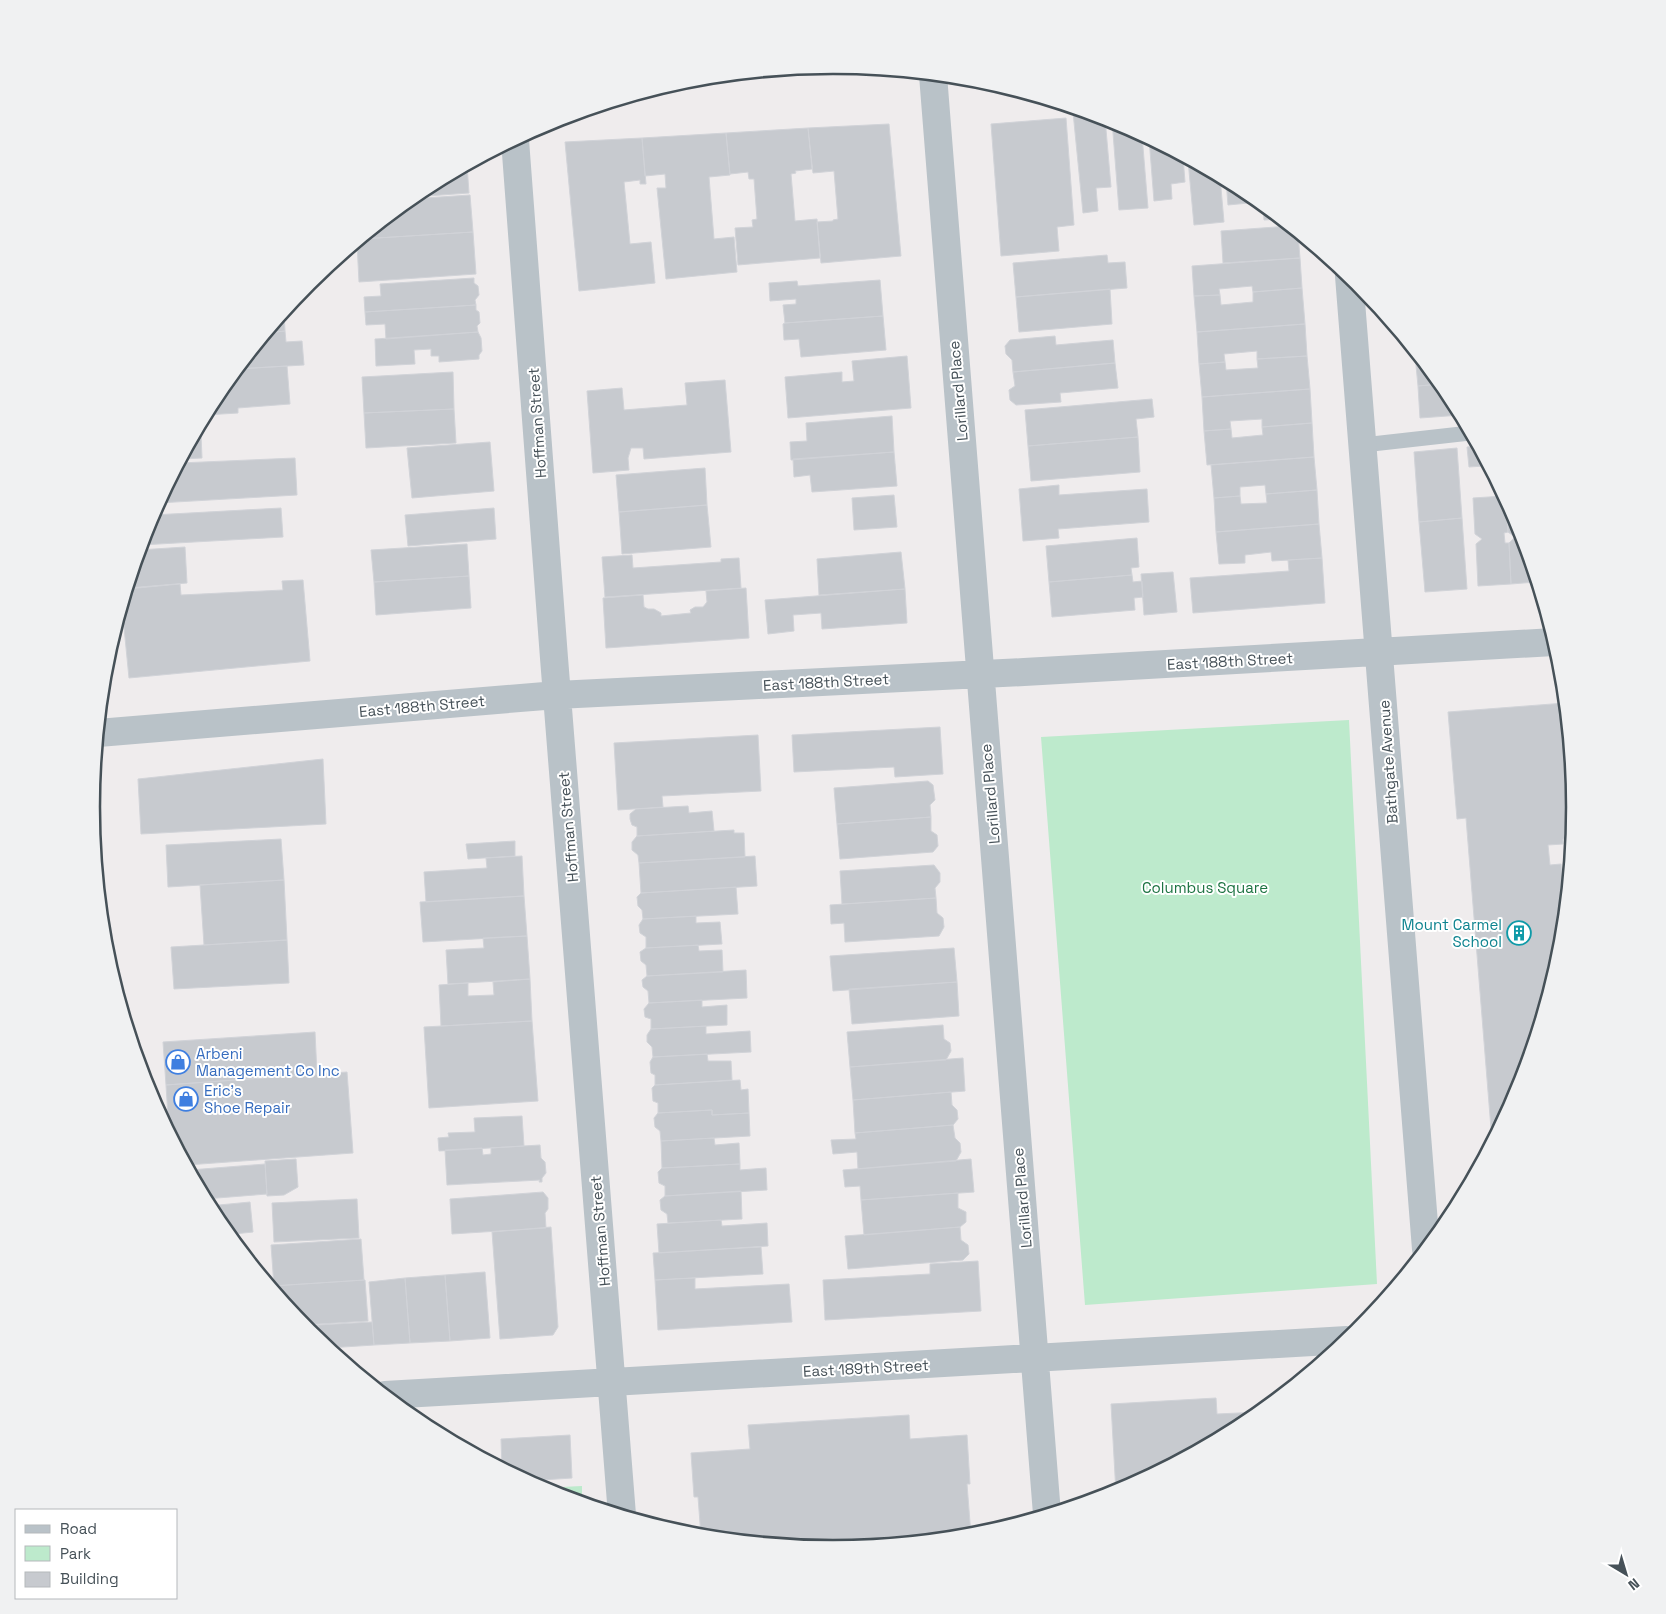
<svg xmlns="http://www.w3.org/2000/svg" width="1666" height="1614" viewBox="0 0 1666 1614" font-family="'Space Grotesk',sans-serif">
<rect width="100%" height="100%" fill="#efeced"/>
<!-- green -->
<path fill="#bdeacc" d="M1349,720L1377,1284L1085,1305L1041,737Z
M582,1486V1503L549,1492L541,1488Z"/>
<!-- building -->
<path fill="#c7cacf" stroke="#d1d3d8" d="M1083,111L1105,118L1111,187L1096,188L1098,211L1083,213L1073,112Z
M1066,118L1074,225L1057,227L1059,251L1001,256L991,124Z
M1112,120L1142,135L1148,208L1119,210Z
M889,124L901,256L821,263L817,222L833,221V220L838,219L834,171L813,173L808,128Z
M808,128L812,169L795,171L796,173L791,174L795,221L817,219L820,258L738,265L735,228L753,227L752,220L757,219L754,179H749L748,172L730,174L726,133Z
M726,133L730,175L709,177L714,239L734,237L737,272L666,279L657,188H666L665,174L645,176L642,138Z
M642,138L646,184H640V180L624,182L630,244L651,242L655,283L579,291L565,142Z
M1149,138L1183,157L1185,182L1171,184L1172,199L1154,201Z
M1188,160L1220,177L1224,222L1194,225Z
M467,165L469,193L413,197L421,190Z
M1226,180L1245,190L1259,202L1228,205Z
M470,195L473,232L361,239L410,199Z
M1263,204L1280,219L1264,220Z
M1289,226L1298,233L1300,258L1223,263L1221,231Z
M473,232L476,274L359,282L357,243L361,239Z
M1107,255L1108,263L1125,262L1127,288L1016,297L1013,263Z
M1300,258L1302,288L1253,292L1252,286L1219,289L1220,295L1194,296L1192,266Z
M474,278V283L478,286L479,295L475,300L476,305L365,312L364,297L381,296L380,284Z
M880,280L883,316L785,323L783,305L796,304V299L770,301L769,283L797,281L798,286Z
M1302,288L1305,324L1197,332L1194,296L1220,295L1221,305L1253,302V292Z
M1110,289L1112,324L1019,332L1016,297Z
M476,305V310L479,312L480,323L477,326L478,332L386,339L385,324L366,325L365,312Z
M284,312L285,331L267,333Z
M883,316L886,350L801,357L799,339L784,340L783,324L785,323Z
M1305,324L1307,356L1257,359V351L1224,354L1225,362L1199,364L1197,332Z
M285,331L286,342L302,341L304,365L237,369L267,333Z
M478,332L481,338L482,351L479,355V359L439,362V356H431V349L414,350L415,364L376,366L375,339Z
M1055,336L1056,345L1113,340L1115,363L1013,372L1012,360L1006,354L1005,346L1010,340Z
M1417,354L1441,384L1418,386L1415,355Z
M907,356L911,408L788,418L785,377L842,372V382L854,381L852,361Z
M1307,356L1310,389L1202,397L1199,364L1225,362L1226,370L1258,368L1257,359Z
M1115,363L1118,388L1060,393L1061,402L1016,405L1010,400L1009,390L1015,386L1013,372Z
M287,366L290,404L238,408V413L205,415L216,395L237,369Z
M453,372L454,409L364,413L362,377Z
M725,380L731,452L644,459L643,448H631L628,458L629,470L593,473L587,391L622,388L624,410L687,405L685,383Z
M1441,384L1450,395L1461,415L1420,418L1418,386Z
M1310,389L1312,423L1262,427V419L1230,421L1231,429L1204,431L1202,397Z
M1152,399L1154,417L1136,419L1138,437L1028,446L1025,410Z
M454,409L456,443L366,448L364,413Z
M892,416L894,452L791,460L790,442L807,441L806,423Z
M1312,423L1314,457L1207,465L1204,431L1231,429L1232,438L1263,435L1262,427Z
M201,435L202,458L182,459L194,436Z
M1138,437L1140,472L1031,481L1028,446Z
M490,442L494,491L412,498L407,448Z
M1477,446L1485,461H1484V466L1469,467L1467,447Z
M1457,448L1462,518L1419,522L1414,452Z
M894,452L897,486L812,492L810,475L794,477L793,459Z
M1314,457L1317,490L1266,494L1265,485L1240,487V496L1214,498L1211,465Z
M295,458L297,495L158,503L180,463Z
M705,468L707,505L619,512L616,475Z
M1059,485V495L1147,489L1149,522L1058,529L1059,538L1023,541L1019,489Z
M1317,490L1319,524L1216,532L1214,498L1240,496L1241,504L1267,503L1266,494Z
M894,495L897,527L854,530L852,498Z
M1504,496L1506,500L1508,532L1504,533L1505,543H1509L1511,584L1478,586L1476,544L1482,539L1475,534L1473,498Z
M1506,500L1519,523L1536,582L1511,584L1509,543L1515,537L1508,532Z
M707,505L711,547L622,554L619,512Z
M281,508L283,537L141,545L148,523L150,519L153,518V515Z
M494,508L496,539L408,546L405,515Z
M1462,518L1467,589L1425,592L1419,522Z
M1319,524L1322,558L1272,561L1271,552L1245,555V563L1219,564L1216,532Z
M1137,538L1139,567L1131,568L1132,575L1049,582L1046,546Z
M467,544L469,576L374,582L371,550Z
M185,547L187,583L128,588L139,550Z
M901,552L905,589L819,595L817,559Z
M632,555L633,568L721,562V559L739,558L741,588L605,597L602,557Z
M1322,558L1325,603L1193,613L1190,578L1289,571L1288,560Z
M1173,572L1177,612L1144,615L1141,574Z
M1132,575L1133,582L1142,581L1143,597L1134,598L1135,610L1052,617L1049,582Z
M469,576L471,608L376,615L374,582Z
M303,580L310,661L129,678L122,607L127,589L180,584L181,595L283,590L282,581Z
M746,588L749,638L606,648L603,598L643,595L644,607L648,609H654L661,613V616L691,613L690,610L695,607H703L707,602L706,591Z
M905,589L907,623L822,629L821,613L793,615L794,631L768,634L765,600Z
M1565,703L1575,807L1572,839H1563V844L1548,845L1550,865L1561,864L1565,913L1561,952L1518,1091L1492,1141L1466,818L1457,819L1448,712Z
M940,727L943,774L895,777L894,767L794,772L792,735Z
M758,735L761,791L662,796L663,807L618,810L614,743Z
M323,759L326,824L141,834L138,779Z
M928,781L933,785L935,800L930,805L931,817L837,824L834,788Z
M688,806L689,813L712,811L714,831L637,836V827L632,825L630,819V814L636,809Z
M931,817V831L937,835L938,846L933,852L840,859L837,824Z
M734,830V833H744L745,857L639,863L638,855L632,850V842L637,836Z
M281,839L284,880L168,887L166,845Z
M515,841V856L468,859L466,844Z
M522,856L524,896L426,902L424,872L487,868L486,858Z
M755,856L757,886L641,893L639,863Z
M934,865L940,873V882L935,888L936,898L842,904L840,871Z
M284,880L287,940L204,945L200,885Z
M736,887L738,914L643,919L642,910L638,906L637,897L641,893Z
M524,896L527,936L423,942L420,902Z
M936,898L937,913L943,918L944,927L939,936L845,942L844,923L831,924L830,905Z
M696,916V923L720,922L722,944L646,948V937L640,933L639,925L643,919Z
M527,936L530,979L448,984L446,950L484,948L483,938Z
M287,940L289,983L174,989L171,947Z
M698,945L699,951L722,950L723,972L647,976L646,965L641,961L640,952L646,948Z
M954,948L957,982L833,991L830,956Z
M746,970L747,998L649,1003L648,991L643,987L642,980L647,976Z
M530,979L532,1021L441,1026L439,985L468,983V996L494,995L493,982Z
M957,982L959,1016L852,1024L849,989Z
M702,1000V1007L727,1005V1025L651,1029V1019L645,1017L644,1009L649,1003Z
M532,1021L538,1101L429,1108L424,1027Z
M943,1025L944,1039L950,1043L951,1051L946,1060L850,1067L847,1032Z
M706,1026V1034L750,1031L751,1052L653,1057L652,1047L647,1042V1035L651,1029Z
M315,1032L317,1074L166,1085L163,1042Z
M707,1054L708,1061H731L732,1080L655,1085V1075L651,1073L650,1062L653,1057Z
M963,1058L965,1091L853,1100L850,1067Z
M347,1072L353,1153L187,1165L169,1132L166,1085Z
M740,1080L741,1090L748,1089L749,1113L712,1115V1110L658,1113V1103L653,1101L652,1088L655,1085Z
M951,1092L952,1105L957,1110L958,1119L953,1125L855,1133L853,1100Z
M712,1110V1115L749,1113L750,1136L661,1141L660,1131L655,1127L654,1118L658,1113Z
M522,1116L524,1146L439,1151L438,1138L449,1137L448,1133L475,1132L474,1118Z
M953,1125L955,1138L960,1143L961,1152L956,1161L858,1169L857,1152L833,1154L831,1140L856,1139L855,1133Z
M714,1138L715,1145L739,1143L740,1164L662,1168L661,1141Z
M540,1145L541,1158L545,1162L546,1173L542,1178V1182H539L540,1180L447,1185L445,1150L482,1148L483,1155L491,1154V1148Z
M296,1159L298,1187L284,1195L267,1196L265,1161Z
M971,1159L974,1192L861,1200L860,1186L845,1187L843,1170Z
M265,1164L267,1194L205,1199L190,1170Z
M740,1164V1170L766,1168L767,1190L665,1196V1186L659,1183L658,1172L662,1168Z
M741,1191L742,1219L668,1223L667,1214L661,1210L660,1200L665,1196Z
M543,1192L548,1198V1209L545,1213L546,1228L452,1234L450,1199Z
M958,1193V1208L966,1212V1222L960,1227L864,1235L861,1200Z
M357,1199L359,1238L274,1242L272,1203Z
M250,1202L253,1232L234,1234V1241L216,1219L209,1206Z
M721,1220L722,1226L767,1223L768,1246L659,1253L657,1224Z
M551,1227L558,1327L553,1335L500,1339L492,1232Z
M960,1227L961,1240L968,1245L969,1254L963,1260L848,1269L845,1236Z
M361,1239L364,1280L274,1286L271,1245Z
M761,1247L763,1274L655,1280L653,1253Z
M978,1261L981,1311L825,1320L823,1280L930,1274V1264Z
M485,1272L490,1338L450,1341L445,1275Z
M445,1275L450,1341L410,1343L405,1278Z
M405,1278L410,1343L374,1345L369,1282Z
M695,1278V1289L789,1284L792,1322L658,1330L655,1280Z
M365,1280L368,1321L303,1325L271,1286Z
M372,1322L374,1345L328,1348L319,1341L318,1325Z
M318,1325L319,1341L304,1326Z
M1216,1398L1217,1414L1260,1412L1245,1424L1116,1493L1111,1404Z
M909,1415L910,1439L967,1435L970,1484H967L971,1535L833,1549L701,1536L698,1497H694L691,1453L750,1449L748,1425Z
M570,1435L572,1478L527,1481L502,1468L501,1439Z"/>
<g fill="none" stroke-linecap="round" stroke-linejoin="round">
<!-- service -->
<path stroke="#b9c2c8" stroke-width="15" d="M1363,445L1470,433"/>
<!-- minor -->
<path stroke="#b9c2c8" stroke-width="28" d="M933,75L1047,1514
M515,140L554,658L622,1515
M1349,276L1426,1249
M98,733L557,695L1024,672L1554,642
M385,1395L1347,1340"/>
</g>
<!-- icons -->
<defs>
<g id="building-ring" transform="scale(1.25)"><circle r="9.5" fill="#fff" stroke="#0f9aa8" stroke-width="1.5"/><path d="M-4-6H4V6H1V3H-1V6H-4ZM-2.5-4.3h1.7v1.8h-1.7ZM.8-4.3h1.7v1.8H.8ZM-2.5-1h1.7V.8h-1.7ZM.8-1h1.7V.8H.8Z" fill="#0f9aa8"/></g>
<g id="shop-ring" transform="scale(1.25)"><circle r="9.5" fill="#fff" stroke="#3f7fe0" stroke-width="1.5"/><path d="M-5-2.5h2.3a2.7 3.5 0 0 1 5.4 0H5L5.5 6h-11ZM-1.5-2.5h3a1.5 2.3 0 0 0-3 0Z" fill="#3f7fe0"/></g>
</defs>
<g fill-rule="evenodd">
<use href="#building-ring" x="1519" y="933"/>
<use href="#shop-ring" x="178" y="1062"/>
<use href="#shop-ring" x="186" y="1099"/>
</g>
<g text-anchor="middle" dominant-baseline="central" stroke-width="4" stroke-linejoin="round" paint-order="stroke">
<!-- street labels -->
<g font-size="15" fill="#465158" stroke="#fff">
<text transform="translate(958 391) rotate(-95)">Lorillard Place</text>
<text transform="translate(537 423) rotate(-94)">Hoffman Street</text>
<text transform="translate(1230 661) rotate(-3)">East 188th Street</text>
<text transform="translate(826 682) rotate(-3)">East 188th Street</text>
<text transform="translate(422 706) rotate(-5)">East 188th Street</text>
<text transform="translate(1388 762) rotate(-94)">Bathgate Avenue</text>
<text transform="translate(990 794) rotate(-95)">Lorillard Place</text>
<text transform="translate(568 827) rotate(-95)">Hoffman Street</text>
<text transform="translate(1022 1198) rotate(-95)">Lorillard Place</text>
<text transform="translate(600 1231) rotate(-95)">Hoffman Street</text>
<text transform="translate(866 1368) rotate(-3)">East 189th Street</text>
</g>
<!-- park labels -->
<g font-size="15" fill="#1d7342" stroke="#fff">
<text x="1205" y="887">Columbus Square</text>
</g>
<!-- culture labels -->
<g font-size="15" fill="#0d838f" stroke="#fff" text-anchor="end">
<text x="1502" y="924">Mount Carmel<tspan x="1502" dy="17">School</tspan></text>
</g>
<!-- shop labels -->
<g font-size="15" fill="#366cbe" stroke="#fff" text-anchor="start">
<text x="196" y="1053">Arbeni<tspan x="196" dy="17">Management Co Inc</tspan></text>
<text x="204" y="1090">Eric's<tspan x="204" dy="17">Shoe Repair</tspan></text>
</g>
</g>
<!-- crop -->
<path d="M0 0H1666V1614H0ZM100 807a733 733 0 1 1 1466 0a733 733 0 1 1-1466 0Z" fill="#f0f1f2" fill-rule="evenodd"/>
<path fill="none" stroke="#465158" stroke-width="2.5" d="M100 807a733 733 0 1 1 1466 0a733 733 0 1 1-1466 0Z"/>
<!-- legend -->
<rect x="15" y="1509" width="162" height="90" fill="#ffffff" stroke="#b5b9bc"/>
<rect x="25" y="1525" width="25" height="8" fill="#b9c2c8" stroke="#b5b9bc"/>
<text x="60" y="1534" font-size="15" fill="#465158">Road</text>
<rect x="25" y="1546" width="25" height="15" fill="#bdeacc" stroke="#b5b9bc"/>
<text x="60" y="1559" font-size="15" fill="#465158">Park</text>
<rect x="25" y="1572" width="25" height="15" fill="#c7cacf" stroke="#b5b9bc"/>
<text x="60" y="1584" font-size="15" fill="#465158">Building</text>
<!-- north arrow -->
<g transform="translate(1626 1574) rotate(142)" stroke="#ffffff" stroke-width="4" paint-order="stroke">
<path d="M0-4L9 19L0 12L-9 19Z" fill="#465158"/>
<text y="-8" font-size="14" font-weight="bold" text-anchor="middle" fill="#465158">N</text>
</g>
</svg>
